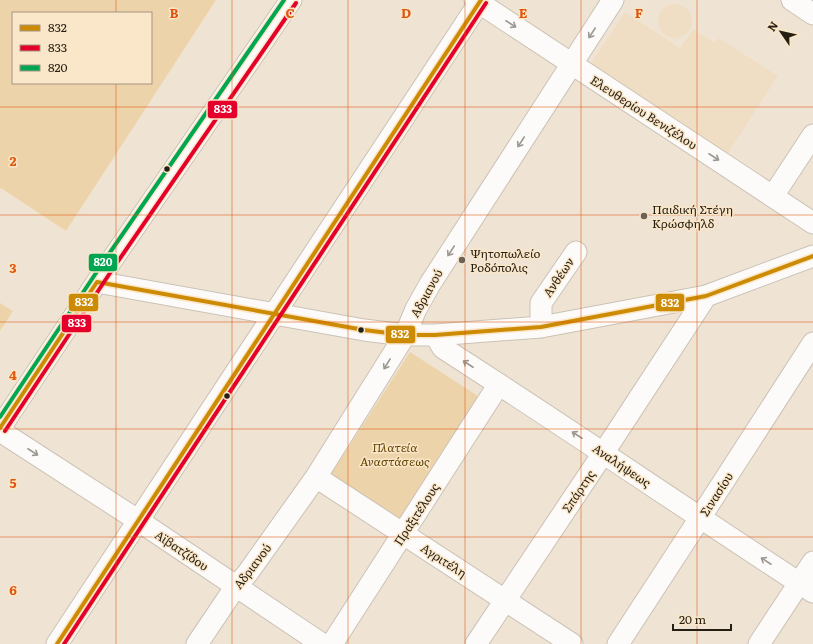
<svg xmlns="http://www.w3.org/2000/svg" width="813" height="644" viewBox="0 0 813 644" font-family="Literata,serif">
<rect width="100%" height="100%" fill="#efe4d4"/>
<!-- built -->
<path fill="#f0dec4" d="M658 21a17 17 0 1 1 34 0a17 17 0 1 1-34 0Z
M625,12L680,48L693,29L715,43L719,38L778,76L726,156L589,66Z"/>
<!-- green -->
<path fill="#edd3aa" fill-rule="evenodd" d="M0,0H216L66,231L1,188L0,190ZM13,13H151V83H13Z
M0,303L13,311L0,331Z
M410,352L481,398L400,525L328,479Z"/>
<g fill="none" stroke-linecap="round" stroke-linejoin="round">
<!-- minor casing -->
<g stroke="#cbc2b6" stroke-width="23">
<path id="minor" d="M475,0L813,223
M792,0L813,14
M773,196L813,135
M97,282L364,330L405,335H435L541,327L706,296L813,256
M541,327V303L576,252
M435,335L443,348C567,428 689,511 813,592
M0,428L107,267L291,0
M0,431L139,521L322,644
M316,477L572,644
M57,644L481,0
M197,644L236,586L247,574L316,477L405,335L416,309L430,284L613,0
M332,644L499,384
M476,644L604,452L706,296
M618,644L700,518L813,343
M759,644L813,562"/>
</g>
<!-- minor -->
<use href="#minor" stroke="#fdfbf9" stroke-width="21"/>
<!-- bus-1 casing -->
<g stroke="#fae6c9" stroke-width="7">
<path id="bus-1" d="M0,428L97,282L364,330L405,335H435L541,327L706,296L813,256
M57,644L481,0"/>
</g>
<!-- bus-2 casing -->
<g stroke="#fae6c9" stroke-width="7">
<path id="bus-2" d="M5,431L112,270L296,3
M64,644L486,3"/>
</g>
<!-- bus-3 casing -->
<g stroke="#fae6c9" stroke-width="7">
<path id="bus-3" d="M0,417L102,264L284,0"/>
</g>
<!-- bus-1 -->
<use href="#bus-1" stroke="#cd8b04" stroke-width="4"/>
<!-- bus-2 -->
<use href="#bus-2" stroke="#e4002b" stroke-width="4"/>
<!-- bus-3 -->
<use href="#bus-3" stroke="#00a651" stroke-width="4"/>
</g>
<!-- one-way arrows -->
<defs><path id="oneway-shaft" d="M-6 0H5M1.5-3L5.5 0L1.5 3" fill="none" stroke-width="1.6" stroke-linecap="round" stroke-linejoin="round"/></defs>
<g stroke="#9c9892">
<use href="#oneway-shaft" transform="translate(511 24) rotate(33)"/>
<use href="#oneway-shaft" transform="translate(592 33) rotate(123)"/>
<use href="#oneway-shaft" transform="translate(521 142) rotate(123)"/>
<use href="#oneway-shaft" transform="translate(714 157) rotate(33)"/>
<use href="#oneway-shaft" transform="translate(451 251) rotate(123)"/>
<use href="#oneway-shaft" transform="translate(387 364) rotate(122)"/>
<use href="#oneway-shaft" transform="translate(468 364) rotate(-147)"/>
<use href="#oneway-shaft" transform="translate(577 435) rotate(-147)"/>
<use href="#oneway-shaft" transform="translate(33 452) rotate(33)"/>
<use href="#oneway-shaft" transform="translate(766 561) rotate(-147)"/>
</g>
<!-- grid -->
<path fill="none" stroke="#de560c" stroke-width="1" stroke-opacity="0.55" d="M116,0V13M232,0V644M348,0V644M465,0V644M581,0V644M697,0V644M116,83V644M0,107H813M0,215H813M0,322H813M0,429H813M0,537H813"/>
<!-- markers -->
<g fill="#251e13" stroke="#fae6c9" stroke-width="1.5">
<circle cx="167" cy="169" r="3.5"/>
<circle cx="361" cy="330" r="3.5"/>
<circle cx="227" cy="396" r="3.5"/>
</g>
<g fill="#6c6357" stroke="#fae6c9" stroke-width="1.5">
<circle cx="644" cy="216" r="4"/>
<circle cx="462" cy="260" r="4"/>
</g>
<g text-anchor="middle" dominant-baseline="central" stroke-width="3" stroke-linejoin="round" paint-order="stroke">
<!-- street labels -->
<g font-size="12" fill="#251e13" stroke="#fae6c9">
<text transform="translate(644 112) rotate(33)">Ελευθερίου Βενιζέλου</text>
<text transform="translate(558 277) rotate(-56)">Ανθέων</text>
<text transform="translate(426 293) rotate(-61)">Αδριανού</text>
<text transform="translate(622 465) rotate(34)">Αναλήψεως</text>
<text transform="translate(578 491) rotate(-56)">Σπάρτης</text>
<text transform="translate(716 494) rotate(-57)">Σινασίου</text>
<text transform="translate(416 514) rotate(-57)">Πραξιτέλους</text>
<text transform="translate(182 550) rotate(34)">Αϊβατζίδου</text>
<text transform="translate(444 560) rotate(33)">Αγριτέλη</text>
<text transform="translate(252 566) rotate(-53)">Αδριανού</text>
</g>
<!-- poi labels -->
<g font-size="12" fill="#251e13" stroke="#fae6c9" text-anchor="start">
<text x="652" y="209">Παιδική Στέγη<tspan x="652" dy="14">Κρώσφηλδ</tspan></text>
<text x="470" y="253">Ψητοπωλείο<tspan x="470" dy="14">Ροδόπολις</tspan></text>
</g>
<!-- park labels -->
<g font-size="12" font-style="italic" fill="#634400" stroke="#fae6c9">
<text x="395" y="447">Πλατεία<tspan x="395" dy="14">Αναστάσεως</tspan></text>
</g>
</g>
<g font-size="13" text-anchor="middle" font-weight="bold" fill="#de560c" stroke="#fae6c9" stroke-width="3" stroke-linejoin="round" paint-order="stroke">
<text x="174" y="18">B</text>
<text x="290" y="18">C</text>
<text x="406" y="18">D</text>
<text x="523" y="18">E</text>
<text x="639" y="18">F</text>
<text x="13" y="166">2</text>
<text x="13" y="273">3</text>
<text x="13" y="380">4</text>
<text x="13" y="488">5</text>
<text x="13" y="595">6</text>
</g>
<g stroke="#fae6c9" stroke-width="1.5">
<rect x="207" y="100" width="31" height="19" rx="4" fill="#e4002b"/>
<rect x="88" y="253" width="30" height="19" rx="4" fill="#00a651"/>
<rect x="68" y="293" width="31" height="19" rx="4" fill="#cd8b04"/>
<rect x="655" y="293" width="30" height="19" rx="4" fill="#cd8b04"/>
<rect x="61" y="314" width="31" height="19" rx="4" fill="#e4002b"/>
<rect x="385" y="325" width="31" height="19" rx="4" fill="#cd8b04"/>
</g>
<g font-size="11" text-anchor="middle" font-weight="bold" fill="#fff">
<text x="223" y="113">833</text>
<text x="103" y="266">820</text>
<text x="84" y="306">832</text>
<text x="670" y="307">832</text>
<text x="77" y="327">833</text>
<text x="400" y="338">832</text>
</g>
<!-- legend -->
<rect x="12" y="12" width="140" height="72" fill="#fae6c9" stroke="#a59680"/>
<rect x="20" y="25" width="20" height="6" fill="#cd8b04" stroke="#a59680"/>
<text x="48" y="32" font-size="12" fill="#251e13">832</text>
<rect x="20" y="45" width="20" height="6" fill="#e4002b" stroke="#a59680"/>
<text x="48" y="52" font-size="12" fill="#251e13">833</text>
<rect x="20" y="65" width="20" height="6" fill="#00a651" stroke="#a59680"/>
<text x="48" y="72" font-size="12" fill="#251e13">820</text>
<!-- north arrow -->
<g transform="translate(781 32) rotate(304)" stroke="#fae6c9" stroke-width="3" paint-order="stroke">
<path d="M0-3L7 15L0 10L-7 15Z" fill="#251e13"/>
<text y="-6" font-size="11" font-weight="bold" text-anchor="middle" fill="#251e13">N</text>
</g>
<!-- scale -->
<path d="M673 624v6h58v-6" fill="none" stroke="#251e13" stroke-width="2"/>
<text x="679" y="624" font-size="12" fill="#251e13" stroke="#fae6c9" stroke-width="3" paint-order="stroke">20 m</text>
</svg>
